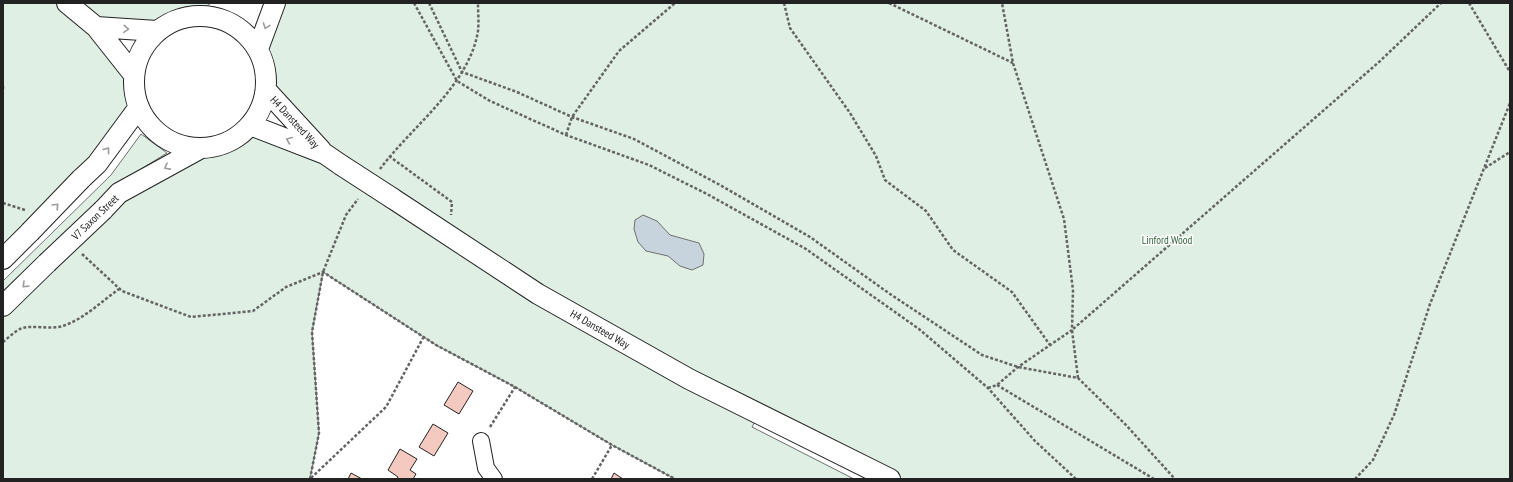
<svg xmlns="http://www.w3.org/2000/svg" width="1513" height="482" viewBox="0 0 1513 482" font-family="'PT Sans Narrow',sans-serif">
<rect width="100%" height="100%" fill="#fff"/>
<!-- green -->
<path fill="#e0efe3" stroke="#6f6f6f" d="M3,3H211L193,16L172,22L157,31L96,27L134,75L135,92L139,107L3,259Z
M275,3H1510V479H890L759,414L752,427L854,479H675L612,445L515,387L436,345L323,272L312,332L319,433L310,479H3V306L119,193L201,148L219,145L238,136L250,125L324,154L266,90L265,68L258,49Z
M141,134L167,153L117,184L3,295V281L111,175Z"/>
<!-- water -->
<path fill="#c7d3dd" stroke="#6f6f6f" d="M643,215L657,221L670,235L699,243L704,254L703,265L692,270L680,266L668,256L646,251L638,242L634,229L635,220Z"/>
<!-- building -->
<path fill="#f3c9c0" stroke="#222" d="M458,382L473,391L459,414L444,405Z
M433,424L448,433L434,456L419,447Z
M400,449L417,459L410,470L416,474L413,479H397L398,477L388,470Z
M351,473L362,479H348Z
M614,473L623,479H611Z"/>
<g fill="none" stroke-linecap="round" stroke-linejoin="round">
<!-- minor casing -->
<g stroke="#222" stroke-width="18">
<path id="minor" d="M481,441L486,468L494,479"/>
</g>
<!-- tertiary casing -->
<g stroke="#222" stroke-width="22">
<path id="tertiary" d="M67,3L96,27L134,75
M134 82a66 66 0 1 1 132 0a66 66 0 1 1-132 0Z
M96,27L157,31
M258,49L275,3
M266,90L321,150
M250,125L325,154L341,165
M81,179L97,164L139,107
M392,198L538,294L689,379L890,479
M103,210L119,193L201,148
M3,259L30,232
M3,306L47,263"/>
</g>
<!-- path -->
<path stroke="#646464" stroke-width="2.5" stroke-dasharray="3 2" stroke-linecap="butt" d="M414,3L457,81L490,101L566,135L649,165L707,194L806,249L919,329L988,388L1035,441L1076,479
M429,3L462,72L517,92L572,117L634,139L720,185L810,237L890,294L982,355L1018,367L1078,378L1126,425L1175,479
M784,3L790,28L850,113L876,156L885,180L926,211L953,250L1012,292L1050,345
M889,3L1013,63
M1469,3L1510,72
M3,86V89
M566,135L572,117L619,51L675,3
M389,156L452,202L451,215
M1485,168L1510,152
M380,169C412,126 469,86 478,31C479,22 478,12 478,3
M3,203L25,210
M82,254L122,291L191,317L253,311L286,287L323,272L436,345L515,387L612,445L675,479
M3,342C8,338 14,332 20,329C31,324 49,330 63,326C84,319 102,301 119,289
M1078,378L1072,330L1379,62L1441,3
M997,385L1154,479
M988,388L997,385L1018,367L1072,330L1073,290L1064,219L1013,63L1002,3
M490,427L515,387
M311,478L386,407L423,338
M310,479L319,433L312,332L323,272L346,215L358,199
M592,479L612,445
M1355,479L1373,460L1394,415L1430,304L1510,103"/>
<!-- minor -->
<use href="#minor" stroke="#fff" stroke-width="16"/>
<!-- tertiary -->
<use href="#tertiary" stroke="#fff" stroke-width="20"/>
<!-- tertiary-bridge casing -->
<g stroke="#222" stroke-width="22" stroke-linecap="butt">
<path id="tertiary-bridge" d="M341,165L392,198
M30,232L81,179
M47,263L103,210"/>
</g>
<!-- tertiary-bridge -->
<use href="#tertiary-bridge" stroke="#fff" stroke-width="20"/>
</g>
<!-- one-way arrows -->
<defs><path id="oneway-chevron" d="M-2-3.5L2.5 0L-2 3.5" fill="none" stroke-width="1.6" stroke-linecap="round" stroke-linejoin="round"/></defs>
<g stroke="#9c9c9c">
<use href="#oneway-chevron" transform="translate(266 26) rotate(110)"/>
<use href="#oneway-chevron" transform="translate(126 29) rotate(4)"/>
<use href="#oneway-chevron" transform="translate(289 140) rotate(-158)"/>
<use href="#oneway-chevron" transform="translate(107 150) rotate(-53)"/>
<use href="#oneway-chevron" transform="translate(167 167) rotate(151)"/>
<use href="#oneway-chevron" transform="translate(56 206) rotate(-46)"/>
<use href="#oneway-chevron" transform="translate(25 285) rotate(136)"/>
</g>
<g text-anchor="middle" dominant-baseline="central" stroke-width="3" stroke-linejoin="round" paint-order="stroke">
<!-- street labels -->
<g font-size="11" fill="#222" stroke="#fff">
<text transform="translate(295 122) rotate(47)">H4 Dansteed Way</text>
<text transform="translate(95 217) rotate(-44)">V7 Saxon Street</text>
<text transform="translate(600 329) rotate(30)">H4 Dansteed Way</text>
</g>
<!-- park labels -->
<g font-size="11" fill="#2f5e38" stroke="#fff">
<text x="1167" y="240">Linford Wood</text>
</g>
</g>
<!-- border -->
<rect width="1513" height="482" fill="none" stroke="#222222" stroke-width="8"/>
</svg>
